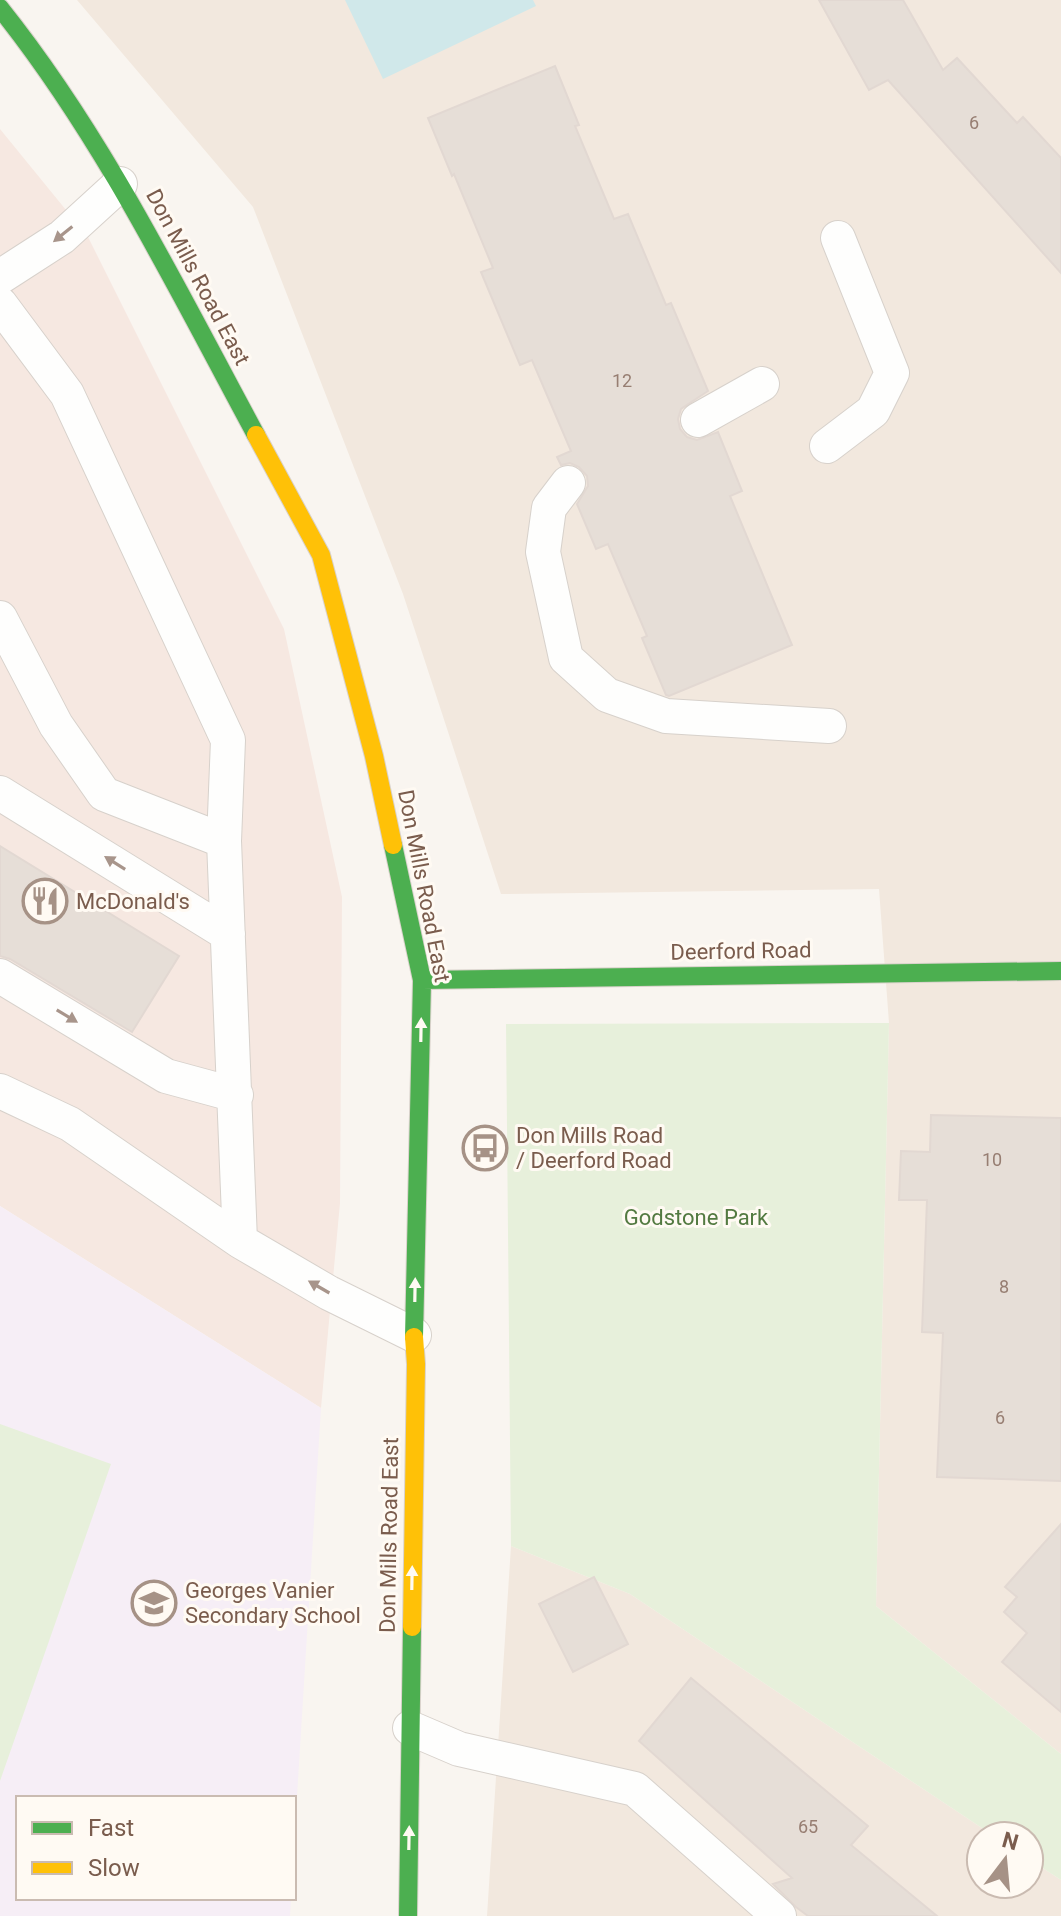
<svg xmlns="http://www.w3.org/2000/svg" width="1061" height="1916" viewBox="0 0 1061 1916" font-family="Roboto,sans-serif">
<rect width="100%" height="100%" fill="#f9f5f0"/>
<!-- residential -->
<path fill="#f2e8de" d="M77,0H1061V1754L876,1606L889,1023L879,889L501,894L403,594L253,207Z
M511,1546L630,1594L994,1836H981V1884H1029V1859L1061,1880V1916H487Z"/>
<!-- commercial -->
<path fill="#f6e8e1" d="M0,129L88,237L284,629L342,897L340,1203L321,1408L0,1206Z"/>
<!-- education -->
<path fill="#f6eef6" d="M0,1206L321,1408L294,1845V1798H18V1898H291L290,1916H0Z"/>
<!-- green -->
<path fill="#e7f0db" d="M889,1023L876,1606L1061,1754V1880L1029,1859V1836H994L630,1594L511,1546L506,1024Z
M0,1424L111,1464L0,1781Z"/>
<!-- water -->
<path fill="#d0e8ea" d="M345,0H533L536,6L383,79Z"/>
<!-- building -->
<path fill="#e6ded7" stroke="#e2d8d2" stroke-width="2" d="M819,0H903L943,70L957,58L1017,123L1023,117L1061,158V273L888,80L869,90Z
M555,66L579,125L575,126L614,219L628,214L666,305L671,303L708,391L681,409L678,419L680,429L687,437L697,440L718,432L742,491L730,496L792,645L669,696L666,695L642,638L647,636L608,544L596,549L577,504L588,486L587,476L579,467L570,463L561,465L557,457L571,451L532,360L520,365L481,272L493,268L454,174L452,176L428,118Z
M0,846L179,956L132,1032L10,959L0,956Z
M931,1115L1061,1118V1481L937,1477L943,1333L922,1332L927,1200H899L901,1151L930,1152Z
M1061,1524V1712L1002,1662L1027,1633L1004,1612L1017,1597L1005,1587Z
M594,1577L628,1644L573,1672L539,1604Z
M691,1678L868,1826L851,1845L937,1916H808L796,1907L773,1884L792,1878L639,1741Z"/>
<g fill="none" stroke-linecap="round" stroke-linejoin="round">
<!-- lane casing -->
<g stroke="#d7d1cb" stroke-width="36">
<path id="lane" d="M0,277L62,237L120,184
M0,304L67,394L228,740L224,841L240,1241
M698,420L762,384
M827,446L873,411L892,373L838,238
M568,483L549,508L543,552L566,658L607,695L666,716L829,726
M0,618L56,725L104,794L224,841
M0,793L228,934
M0,976L166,1076L236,1095
M0,1091L70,1124L240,1241L329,1293L414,1335
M410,1728L459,1749L635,1789L779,1916"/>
</g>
<!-- fast casing -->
<g stroke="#d9d2cb" stroke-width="20">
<path id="fast" d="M0,8C104,138 177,289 256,435
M393,845L422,980L414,1337
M422,980L1061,971
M408,1916L412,1627"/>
</g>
<!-- slow casing -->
<g stroke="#d9d2cb" stroke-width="20">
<path id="slow" d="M256,435L321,555L374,756L393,845
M412,1627L416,1364L414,1337"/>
</g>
<!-- lane -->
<use href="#lane" stroke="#fefefd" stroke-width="34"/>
<!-- fast -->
<use href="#fast" stroke="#4caf50" stroke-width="18"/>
<!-- slow -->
<use href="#slow" stroke="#ffc107" stroke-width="18"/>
</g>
<!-- one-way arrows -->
<defs><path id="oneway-solid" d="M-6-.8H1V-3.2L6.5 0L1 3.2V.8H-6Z" transform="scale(2)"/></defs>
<g fill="#a8958b">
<use href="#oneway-solid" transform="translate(63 234) rotate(141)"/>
<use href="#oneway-solid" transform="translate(115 863) rotate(-148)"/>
<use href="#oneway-solid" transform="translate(67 1016) rotate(31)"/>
<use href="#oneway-solid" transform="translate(319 1287) rotate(-150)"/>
</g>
<g fill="#fffaf3">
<use href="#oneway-solid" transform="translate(421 1030) rotate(-89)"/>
<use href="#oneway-solid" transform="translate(415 1290) rotate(-89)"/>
<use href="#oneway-solid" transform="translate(412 1578) rotate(-89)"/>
<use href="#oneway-solid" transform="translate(409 1838) rotate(-89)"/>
</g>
<!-- icons -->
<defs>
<g id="restaurant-ring" transform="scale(2.3)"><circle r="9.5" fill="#fffaf3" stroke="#a69286" stroke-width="1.5"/><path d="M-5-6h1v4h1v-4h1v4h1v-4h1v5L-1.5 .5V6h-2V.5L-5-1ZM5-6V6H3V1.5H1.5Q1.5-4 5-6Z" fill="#a69286"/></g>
<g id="bus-ring" transform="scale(2.3)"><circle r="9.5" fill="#fffaf3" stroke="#a69286" stroke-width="1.5"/><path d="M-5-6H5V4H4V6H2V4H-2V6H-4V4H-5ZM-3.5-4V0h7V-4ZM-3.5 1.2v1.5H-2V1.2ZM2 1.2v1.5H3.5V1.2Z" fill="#a69286"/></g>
<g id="school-ring" transform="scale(2.3)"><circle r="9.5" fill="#fffaf3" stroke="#a69286" stroke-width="1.5"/><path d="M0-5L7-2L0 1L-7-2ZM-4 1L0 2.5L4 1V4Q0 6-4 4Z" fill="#a69286"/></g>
</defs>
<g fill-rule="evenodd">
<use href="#restaurant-ring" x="45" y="901"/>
<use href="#bus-ring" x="485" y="1148"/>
<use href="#school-ring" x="154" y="1603"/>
</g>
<g text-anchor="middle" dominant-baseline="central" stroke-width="6" stroke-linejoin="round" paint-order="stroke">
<!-- number labels -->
<g font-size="18" fill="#977e72">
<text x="974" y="122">6</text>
<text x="622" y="380">12</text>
<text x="992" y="1159">10</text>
<text x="1004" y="1286">8</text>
<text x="1000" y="1417">6</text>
<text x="808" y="1826">65</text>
</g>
<!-- street labels -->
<g font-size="22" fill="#7a5c4d" stroke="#fffaf3">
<text transform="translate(198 277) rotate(62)">Don Mills Road East</text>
<text transform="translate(424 886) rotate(79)">Don Mills Road East</text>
<text transform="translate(741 951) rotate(-1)">Deerford Road</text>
<text transform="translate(389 1535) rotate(-89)">Don Mills Road East</text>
</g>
<!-- poi labels -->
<g font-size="22" fill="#7a5c4d" stroke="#fffaf3" text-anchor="start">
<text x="76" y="901">McDonald's</text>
<text x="516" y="1135">Don Mills Road<tspan x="516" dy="25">/ Deerford Road</tspan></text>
<text x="185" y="1590">Georges Vanier<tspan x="185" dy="25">Secondary School</tspan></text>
</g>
<!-- park labels -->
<g font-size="22" fill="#537a41" stroke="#fffaf3">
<text x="696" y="1217">Godstone Park</text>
</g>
</g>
<!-- legend -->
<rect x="16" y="1796" width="280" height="104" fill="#fffaf3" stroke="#cabbb1" stroke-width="2"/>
<rect x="32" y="1822" width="40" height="12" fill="#4caf50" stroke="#cabbb1" stroke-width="2"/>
<text x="88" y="1836" font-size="24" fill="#7a5c4d">Fast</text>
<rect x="32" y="1862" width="40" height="12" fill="#ffc107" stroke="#cabbb1" stroke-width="2"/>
<text x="88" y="1876" font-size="24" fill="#7a5c4d">Slow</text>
<!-- north arrow -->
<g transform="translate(1005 1860) rotate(16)"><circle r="38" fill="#fffaf3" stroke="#cabbb1" stroke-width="2"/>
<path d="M0-6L14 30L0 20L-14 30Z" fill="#a69286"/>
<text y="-12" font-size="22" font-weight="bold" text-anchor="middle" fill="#7a5c4d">N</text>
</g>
</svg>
